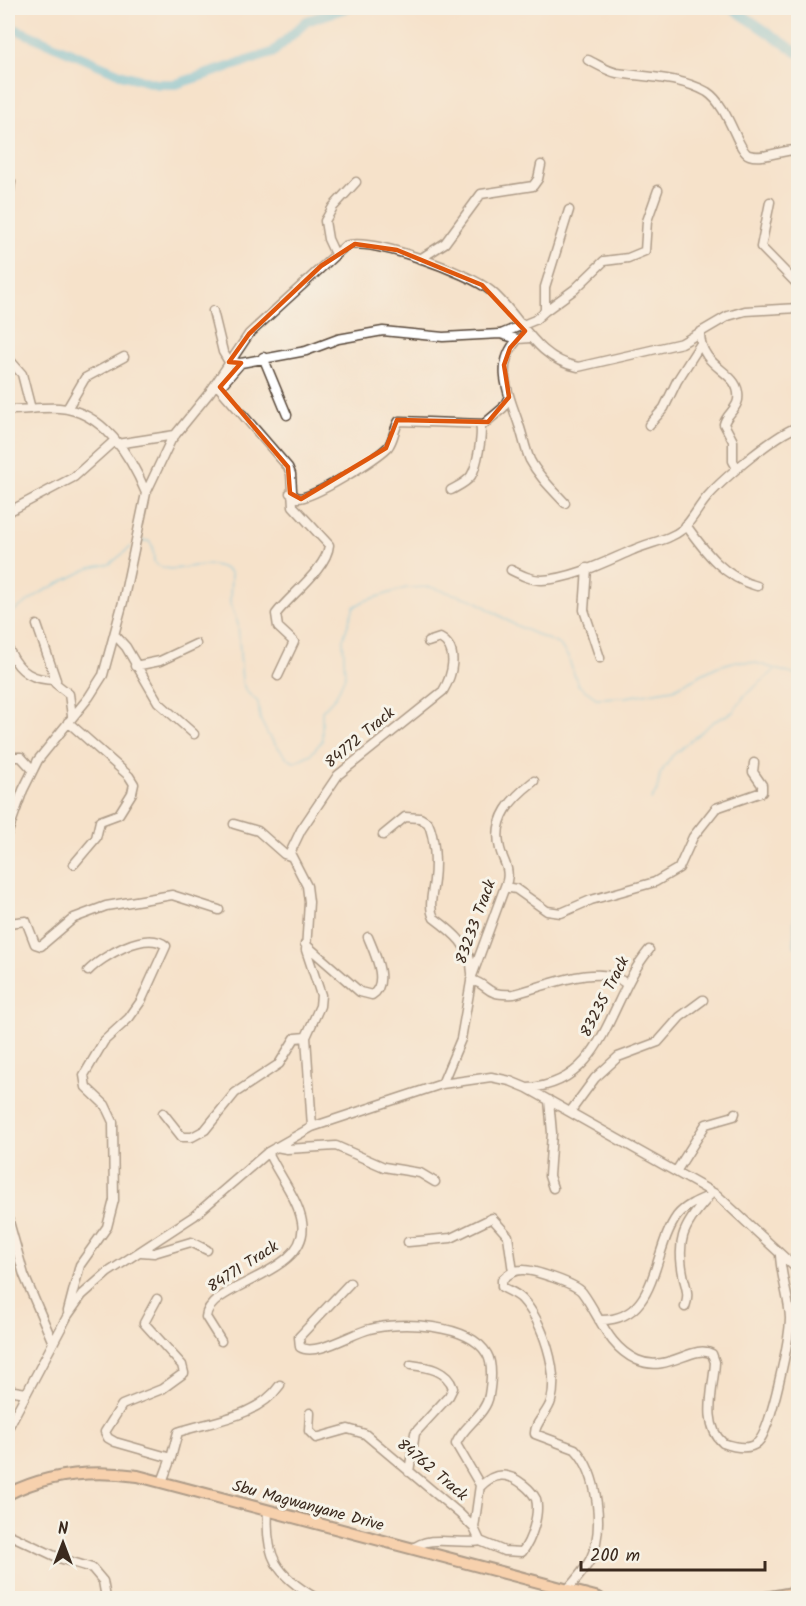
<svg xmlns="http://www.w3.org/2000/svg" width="806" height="1606" viewBox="0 0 806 1606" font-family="Kalam,sans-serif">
<rect width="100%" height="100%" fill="#f7f3e8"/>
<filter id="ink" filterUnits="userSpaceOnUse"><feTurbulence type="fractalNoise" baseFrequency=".0167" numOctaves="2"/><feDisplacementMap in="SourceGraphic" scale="12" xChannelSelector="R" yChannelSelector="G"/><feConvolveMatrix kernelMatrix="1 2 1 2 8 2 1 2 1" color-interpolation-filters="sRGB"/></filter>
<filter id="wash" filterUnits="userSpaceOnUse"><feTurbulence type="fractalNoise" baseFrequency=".008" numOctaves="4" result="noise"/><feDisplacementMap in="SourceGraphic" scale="24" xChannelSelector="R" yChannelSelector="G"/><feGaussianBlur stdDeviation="1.35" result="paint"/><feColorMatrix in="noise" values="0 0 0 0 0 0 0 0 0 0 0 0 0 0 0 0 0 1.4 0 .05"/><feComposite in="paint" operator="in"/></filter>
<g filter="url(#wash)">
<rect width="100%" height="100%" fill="#f5e2cb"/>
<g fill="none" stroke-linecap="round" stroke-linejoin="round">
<!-- stream -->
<path stroke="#5bbdda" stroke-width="1.5" d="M139,541H149L153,547L154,562C172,581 207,552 231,573L230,603L238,624L242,682L246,691L258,702L260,719L268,735L287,758L294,762L311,754L322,741V711L336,696L345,676L343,639L354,607L364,601L406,588L430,587L474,600L513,624L560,645L568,657L578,685L596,698L626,697L673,689L716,667L736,661L756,663L798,676
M8,615L42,592L90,568L110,564L131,547
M651,800L657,791L660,774L672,756L713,722L733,712L745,695L774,671"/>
<!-- river -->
<path stroke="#5bbdda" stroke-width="10" d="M732,8L798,53
M8,26L123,75L157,84H176L272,53L307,21L346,8
M798,920V944"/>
</g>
</g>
<g filter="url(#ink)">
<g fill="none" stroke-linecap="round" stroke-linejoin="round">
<!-- minor casing -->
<g stroke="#574638" stroke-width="11">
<path id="minor" d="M588,60C597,64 607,71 617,73C646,77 680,77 707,92C729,106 738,152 749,155C763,160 783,149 798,150
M770,202L761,247L798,285
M8,203L11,182
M335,254L328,239L325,221L333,207L356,182
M420,259L445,243L481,194L533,186L538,179L541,165
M213,311L223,352L229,362L241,363L306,351L338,339L383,331L443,337L500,334L518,339L530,338
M545,311L575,289L604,261L628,258L645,251L647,221L658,190
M501,334L535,320L545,311V287L569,210
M700,334C701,371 742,370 738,400C736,410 726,415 724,424L733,441V461L737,468
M518,339C493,366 509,394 519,425C523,436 525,449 530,460C539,477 553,490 565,503
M263,357L287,415
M8,358L22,374L31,409
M216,384L288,467L291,474L293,506L329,545C327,569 289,596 276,614L278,627L294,642L278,676
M220,387L241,363
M67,409L85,378L124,357
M8,410C25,410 42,407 59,408C103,411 131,456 146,493
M649,425L664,408L677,381L700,345
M117,444L175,435
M451,490C458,486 466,483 471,476C477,467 483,434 480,424
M290,493L298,498C314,498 376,459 388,447C394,439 394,429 399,421L484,424L503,408L509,397
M8,512L74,477L114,441
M686,525C705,552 725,578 757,586
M587,568L584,610L600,658
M511,570C521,575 531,580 542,580C572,579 605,562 633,550C650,542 668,541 683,529C693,519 699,506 708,496C724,478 777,433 798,427
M37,625L56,680
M115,635L126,647L158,702L194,734
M10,652C20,673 33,680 56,680L55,683L69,694L72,716
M135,666L160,661L196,644
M68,722L129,776L134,784L132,793L119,814L100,821L96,838L74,864
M8,757H21L33,770
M234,824L258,831L284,854L290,856
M8,832L23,790L38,760L89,697L103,675L123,602L146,493L171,440L210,392L249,334L345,246C370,236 469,273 491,291C521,316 535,359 578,367L682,343L728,316L745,311L798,308
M383,835L405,817L420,818L428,823C435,838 436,863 434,880C433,892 428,907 434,918C454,933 471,946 472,973
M505,887L516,889L547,911L561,913L591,900L655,882L679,868L693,837L716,808L762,792V785L753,772L754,763
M8,923L26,921L35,944L41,946L74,918L106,906L172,895L219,910
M305,944L360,992L372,995C390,983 374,952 368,937
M471,980C491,985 483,996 514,994C543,987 603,961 626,984
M442,1084L461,1039L472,976L507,881C510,868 503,861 500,849C492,818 512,798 534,781
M528,1088C606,1083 608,999 649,950
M549,1100L552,1133L549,1176L553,1188
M570,1112L595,1078L618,1057L658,1042L680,1017L703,1000
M163,1113L182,1137H192L205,1130L235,1093L279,1064L295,1038L306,1037
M312,1127L306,1037L320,1006L321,995L306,950L309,902L307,886L290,853L301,830L338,775L443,691C452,676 460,649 440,638L428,642
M276,1147L287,1149L336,1146L384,1167L420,1173L435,1182
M677,1170L706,1124L734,1116L735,1113
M8,1218L24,1275L53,1343
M408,1242L451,1238L492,1218L508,1236L513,1272
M141,1252L154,1253L191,1242L207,1250
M350,1283L299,1337L300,1347C316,1357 352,1333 370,1329C399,1321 469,1323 487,1354C493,1364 491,1383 489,1395C486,1415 463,1426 456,1444L480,1485L474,1528
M157,1299L144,1323L182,1365L184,1373L162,1389L122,1405L105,1432L108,1438L115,1442L171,1458L162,1482
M685,1307C689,1296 687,1290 684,1279C676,1242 682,1227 707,1199
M68,1311L80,1265L107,1227L114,1200L113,1122L105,1105L86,1087L84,1075L104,1041L129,1018L141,1001L166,946C146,929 102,957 88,971
M599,1320C659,1322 651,1252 677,1216C685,1206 697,1201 709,1196
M221,1341L206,1317C208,1283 311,1275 302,1222C298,1199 278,1174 268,1152
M8,1390L26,1393
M310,1413L309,1431L316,1438L348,1429L365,1434L460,1514L474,1528L480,1541C459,1545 428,1534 413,1549
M8,1428L68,1315L82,1295L107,1273L194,1216L268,1152L312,1127L442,1084L491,1077L510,1081L527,1088L717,1195L798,1270
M171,1458L178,1432C212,1421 258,1417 280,1385
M409,1472L415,1433L449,1396L453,1388C447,1370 428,1367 411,1365
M480,1487C494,1472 508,1472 524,1485C529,1489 533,1493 536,1499C540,1514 531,1541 522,1552L504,1551L480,1541
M268,1511C265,1557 276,1575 316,1598
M8,1534L59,1558L92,1568L103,1581L106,1598
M567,1590C575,1581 584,1571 590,1560C605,1530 598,1473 575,1449L535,1434C534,1423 548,1413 551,1401C559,1371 543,1322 522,1299C516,1293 509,1291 502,1287V1280C507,1275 514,1270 522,1270C532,1269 576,1284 582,1292C600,1316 607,1346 637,1360C668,1374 693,1343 712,1354L715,1362C714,1387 701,1424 723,1443C734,1447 749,1451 758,1442C771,1430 790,1337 790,1318C789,1297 781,1277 780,1255"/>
</g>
<!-- major casing -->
<g stroke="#574638" stroke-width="14">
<path id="major" d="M8,1494C49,1473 93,1470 138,1476L599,1598
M765,1598L798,1592"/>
</g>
<!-- minor -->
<use href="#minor" stroke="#fff" stroke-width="8"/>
<!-- major -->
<use href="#major" stroke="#f9bc8a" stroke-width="10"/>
</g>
</g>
<!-- marked area -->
<path d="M0 0H806V1606H0ZM355,244L397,250L482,285L525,331L510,348L504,365L509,397L488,422L397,420L386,448L301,499L290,493L288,467L220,387L241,363L229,362L249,334L321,266Z" fill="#f5e2cb" fill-opacity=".55" fill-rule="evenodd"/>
<path fill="none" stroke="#df570d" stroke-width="4.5" stroke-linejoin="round" d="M355,244L397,250L482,285L525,331L510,348L504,365L509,397L488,422L397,420L386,448L301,499L290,493L288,467L220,387L241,363L229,362L249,334L321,266Z"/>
<g text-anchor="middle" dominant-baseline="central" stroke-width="6" stroke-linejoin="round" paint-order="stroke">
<!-- street labels -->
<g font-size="16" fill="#3b2a1e" stroke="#f7f3e8">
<text transform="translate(360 738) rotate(-40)">84772 Track</text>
<text transform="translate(476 922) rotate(-70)">83233 Track</text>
<text transform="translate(605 997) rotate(-63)">83235 Track</text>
<text transform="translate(243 1267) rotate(-33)">84771 Track</text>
<text transform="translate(432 1470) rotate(40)">84762 Track</text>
<text transform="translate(308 1506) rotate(15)">Sbu Magwanyane Drive</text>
</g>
</g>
<!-- margin -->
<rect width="806" height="1606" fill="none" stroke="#f7f3e8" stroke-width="30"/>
<!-- north arrow -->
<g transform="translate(63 1543)" stroke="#f7f3e8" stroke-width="4.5" paint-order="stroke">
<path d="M0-4.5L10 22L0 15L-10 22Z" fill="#3b2a1e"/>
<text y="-9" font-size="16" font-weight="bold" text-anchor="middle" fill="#3b2a1e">N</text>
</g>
<!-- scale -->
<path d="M581 1561v9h184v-9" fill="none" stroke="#3b2a1e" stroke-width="3"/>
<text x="590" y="1561" font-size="18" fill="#3b2a1e" stroke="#f7f3e8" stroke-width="4.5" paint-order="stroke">200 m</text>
</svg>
